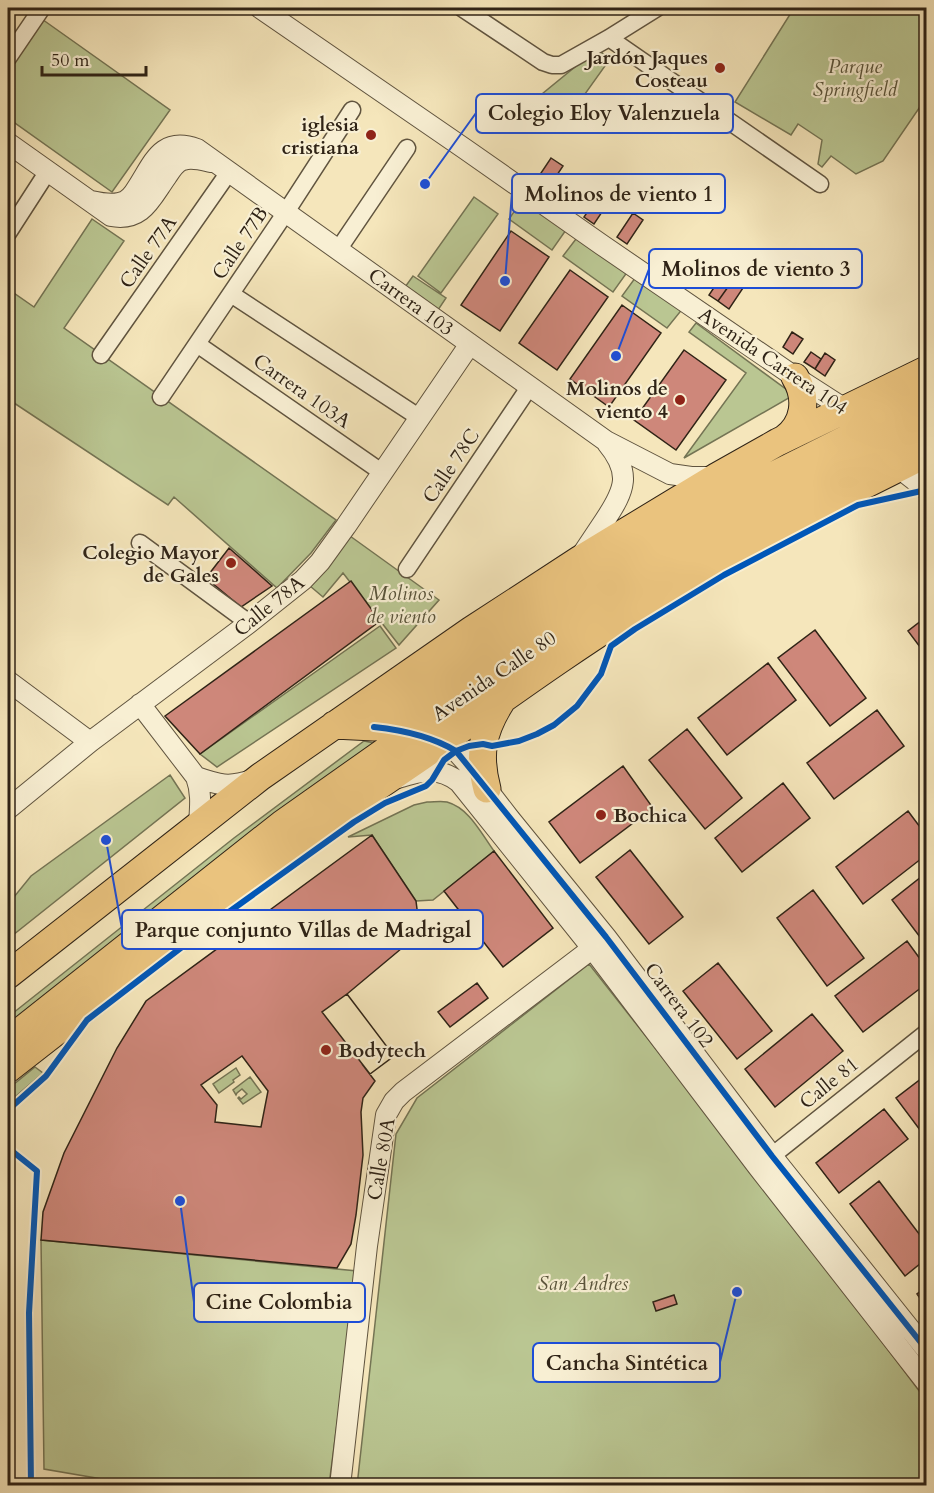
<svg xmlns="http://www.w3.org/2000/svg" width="934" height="1493" viewBox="0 0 934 1493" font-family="Cardo,serif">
<rect width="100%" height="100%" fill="#f5e6bb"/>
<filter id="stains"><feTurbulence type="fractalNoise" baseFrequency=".00333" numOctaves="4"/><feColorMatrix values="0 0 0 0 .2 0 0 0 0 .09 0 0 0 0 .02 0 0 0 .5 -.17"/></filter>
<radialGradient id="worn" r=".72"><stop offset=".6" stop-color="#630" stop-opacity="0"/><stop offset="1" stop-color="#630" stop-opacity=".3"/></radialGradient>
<!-- green -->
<path fill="#bac692" stroke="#747454" stroke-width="1.5" d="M794,8H926V98L883,161L856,174L831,156L822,167L818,164L822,140L798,124L791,135L735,102Z
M39,17L170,110L112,192L8,118V61Z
M597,49L610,59L570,115L542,94Z
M474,197L498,214L441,293L418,276Z
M522,200L566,230L552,250L509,219Z
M92,219L124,241L64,328L336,520L311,553L277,588L174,497L168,505L8,399V289L34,307Z
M579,235L628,271L613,292L563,256Z
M638,274L684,307L667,328L622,296Z
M413,276L446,298L438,310L405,287Z
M696,323L794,395L684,458L746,373L689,332Z
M350,536L439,600L399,645L343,573L323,597L310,586Z
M380,626L396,648L217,767L200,754Z
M364,741L379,744L8,1028V1017L234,838Z
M170,775L185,798L8,939V901L14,897L31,876Z
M427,802C434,802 441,801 447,802C469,808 481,833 494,851L433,900L416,901L372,835L348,837L414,805Z
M589,964L786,1214L926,1400V1485L357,1486L396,1134L417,1098Z
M35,1067L43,1073L8,1103V1089Z
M236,1068L240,1075L233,1080L234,1082L219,1093L213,1084Z
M250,1077L261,1092L243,1104L238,1098L239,1097L241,1099L247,1094L242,1089L237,1093L236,1095L233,1090Z
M41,1240L357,1271L329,1485H137L44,1469Z"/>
<!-- building -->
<path fill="#ce877a" stroke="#2f2316" stroke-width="1.5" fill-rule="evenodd" d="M551,158L563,166L547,190L535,182Z
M598,196L608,203L594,224L584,217Z
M633,213L643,220L627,244L617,237Z
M511,231L549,257L500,331L461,305Z
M570,270L608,297L557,370L519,343Z
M723,274L733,280L718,301L709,295Z
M733,280L743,288L729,309L718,301Z
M622,305L661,333L609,407L570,379Z
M792,332L803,339L793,354L783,347Z
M684,350L726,380L676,450L634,420Z
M811,352L821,359L815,369L804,362Z
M825,353L835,360L825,376L815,369Z
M229,548L272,586L241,607L206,578Z
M351,581L380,621L200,754L165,716Z
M926,617V655L908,631Z
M815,630L866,698L830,726L778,658Z
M768,663L796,700L727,755L698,718Z
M877,710L904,746L834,799L807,763Z
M687,729L742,798L705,829L649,760Z
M623,766L653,808L580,863L549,822Z
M783,783L810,818L742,872L715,838Z
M908,811L926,835V855L863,904L836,867Z
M372,835L416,901L420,933L347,994L394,1056L370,1074L362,1064L375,1081L363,1098L361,1112L363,1155L356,1215L351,1244L337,1268L41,1240L43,1212L64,1153L117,1048L146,1001ZM242,1056L268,1091L261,1127L215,1122L217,1105L201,1085Z
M630,850L683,917L649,944L596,877Z
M494,851L553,928L503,967L444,891Z
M926,873V945L892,900Z
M813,890L864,958L827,986L777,918Z
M907,941L926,967V984L863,1032L835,996Z
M718,963L772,1031L737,1059L683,991Z
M477,983L488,998L450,1027L438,1012Z
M347,994L394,1056L370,1074L322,1012Z
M812,1014L843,1051L775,1107L745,1069Z
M926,1075V1138L896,1098Z
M884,1109L908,1139L839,1193L816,1163Z
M879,1181L926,1243V1259L905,1276L850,1204Z
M926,1287V1307L917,1294Z
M674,1295L677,1304L656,1311L653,1302Z"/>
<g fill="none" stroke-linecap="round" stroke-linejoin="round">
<!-- minor casing -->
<g stroke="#60543f" stroke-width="19">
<path id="minor" d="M462,8L543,62L552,65H561L609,38L657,8
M609,38L820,184
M8,58L42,8
M8,233L48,171
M338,250L407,148
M231,294L420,418
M197,344L383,473
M101,355L229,172
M161,397L286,212L352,110
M140,543L249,623
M407,569L530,386
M763,1163L926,1033"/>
</g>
<!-- tertiary casing -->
<g stroke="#60543f" stroke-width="22">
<path id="tertiary" d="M260,8L465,149L602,245L795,377L854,415
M8,143L111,216C143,222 151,198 167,176C171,170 176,162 183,160C192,157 202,160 211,162
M91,201C100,203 110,205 119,203C127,202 133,195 137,188C154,162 161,136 197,149L606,441L670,474L691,477H716
M892,460L899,468L926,489
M581,556C589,544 597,532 605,520C625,490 632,473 607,443
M8,681L90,742
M140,704L196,777C202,793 200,808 199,824
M431,739L442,742L456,751L466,762L510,819L606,937L772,1156L926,1349
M196,777C219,785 229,788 252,780
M398,778C421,771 438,766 459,782L592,948L758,1167L926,1382
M8,809L90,742L249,623L303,580L320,562L346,526L470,344
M340,1486L367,1246L386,1115L394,1101L403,1092L602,941"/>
</g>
<!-- trunk casing -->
<g stroke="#2f2316" stroke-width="29">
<path id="trunk" d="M784,439C805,424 808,398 795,377
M334,725L374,727L561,600L674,529L722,501L926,399
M487,789C478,755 482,732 501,702
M8,975L260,777L470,631L579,560L716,477L778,442L926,370
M8,1041L282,824L459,699L661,563L711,534L926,426
M8,1069C115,986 221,901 329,820C367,793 406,768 444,741C521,686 598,631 679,583C759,535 844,496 926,454"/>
</g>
<!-- minor -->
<use href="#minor" stroke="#f8efd3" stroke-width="16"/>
<!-- tertiary -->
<use href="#tertiary" stroke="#f8efd3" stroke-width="20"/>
<!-- trunk -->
<use href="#trunk" stroke="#eac37e" stroke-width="27"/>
<!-- cycleway casing -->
<g stroke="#f8efd3" stroke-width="10">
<path id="cycleway" d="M374,727C402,730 431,736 456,751L606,937L772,1156L926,1349
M8,1110L46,1076L87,1020L208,927L354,822L385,803L426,786L432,780L444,760L456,751L469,746L483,744L492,746L519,741L537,734L554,725L577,706L601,674L611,646L635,629L724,575L858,505L926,490
M12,1151L37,1171L29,1313L31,1486"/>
</g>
<!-- cycleway -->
<use href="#cycleway" stroke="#0057b8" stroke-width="6"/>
</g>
<!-- markers -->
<g fill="#8f2418" stroke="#f8efd3" stroke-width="2">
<circle cx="720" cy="68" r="6"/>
<circle cx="371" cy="135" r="6"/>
<circle cx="680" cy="400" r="6"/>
<circle cx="231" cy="563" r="6"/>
<circle cx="601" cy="815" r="6"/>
<circle cx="326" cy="1050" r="6"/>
</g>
<g text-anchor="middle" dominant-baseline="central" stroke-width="4.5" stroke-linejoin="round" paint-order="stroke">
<!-- poi labels -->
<g font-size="20" font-weight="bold" fill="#2f2316" stroke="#f8efd3" text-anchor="end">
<text x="708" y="57">Jardón Jaques<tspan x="708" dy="23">Costeau</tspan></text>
<text x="359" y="124">iglesia<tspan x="359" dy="23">cristiana</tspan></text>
<text x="668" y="388">Molinos de<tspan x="668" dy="23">viento 4</tspan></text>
<text x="219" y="552">Colegio Mayor<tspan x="219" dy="23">de Gales</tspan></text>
<text x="613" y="815" text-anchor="start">Bochica</text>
<text x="338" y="1050" text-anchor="start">Bodytech</text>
</g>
<!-- park labels -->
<g font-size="20" font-style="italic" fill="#59543b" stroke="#f8efd3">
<text x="855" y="66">Parque<tspan x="855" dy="23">Springfield</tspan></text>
<text x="401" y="593">Molinos<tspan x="401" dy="23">de viento</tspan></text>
<text x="583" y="1283">San Andres</text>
</g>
<!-- street labels -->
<g font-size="20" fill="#2f2316" stroke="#f8efd3">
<text transform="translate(240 243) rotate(-56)">Calle 77B</text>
<text transform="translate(148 252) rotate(-55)">Calle 77A</text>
<text transform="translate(411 302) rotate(36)">Carrera 103</text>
<text transform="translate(773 361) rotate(34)">Avenida Carrera 104</text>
<text transform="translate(302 391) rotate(35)">Carrera 103A</text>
<text transform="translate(451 466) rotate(-56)">Calle 78C</text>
<text transform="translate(269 606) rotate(-39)">Calle 78A</text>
<text transform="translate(494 676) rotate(-34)">Avenida Calle 80</text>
<text transform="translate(679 1005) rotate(53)">Carrera 102</text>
<text transform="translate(829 1083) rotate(-39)">Calle 81</text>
<text transform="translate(381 1159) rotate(-80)">Calle 80A</text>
</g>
</g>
<!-- callouts -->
<path fill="none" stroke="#1d4ed8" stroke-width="2" d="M425 184L476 113M505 281L512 193M616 356L649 269M106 840L122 929M180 1201L194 1302M737 1292L720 1362"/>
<g fill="#1d4ed8" stroke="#f8efd3" stroke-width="2">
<circle cx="425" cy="184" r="6"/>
<circle cx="505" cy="281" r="6"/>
<circle cx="616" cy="356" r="6"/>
<circle cx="106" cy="840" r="6"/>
<circle cx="180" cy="1201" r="6"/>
<circle cx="737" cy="1292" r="6"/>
</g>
<g fill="#f8efd3" stroke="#1d4ed8" stroke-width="2">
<rect x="476" y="94" width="257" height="39" rx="6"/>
<rect x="512" y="174" width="213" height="39" rx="6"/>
<rect x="649" y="249" width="213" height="39" rx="6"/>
<rect x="122" y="910" width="361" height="39" rx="6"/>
<rect x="194" y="1283" width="171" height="39" rx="6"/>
<rect x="533" y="1343" width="187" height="39" rx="6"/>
</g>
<g font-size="21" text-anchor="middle" font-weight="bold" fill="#2f2316">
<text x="604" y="120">Colegio Eloy Valenzuela</text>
<text x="619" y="201">Molinos de viento 1</text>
<text x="756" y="276">Molinos de viento 3</text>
<text x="303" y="937">Parque conjunto Villas de Madrigal</text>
<text x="279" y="1309">Cine Colombia</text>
<text x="627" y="1370">Cancha Sintética</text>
</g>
<!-- margin -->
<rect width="934" height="1493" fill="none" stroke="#f5e6bb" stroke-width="30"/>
<rect x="9" y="9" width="916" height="1475" fill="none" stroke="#2f2316" stroke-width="3"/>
<rect x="15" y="15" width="904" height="1463" fill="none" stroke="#2f2316" stroke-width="1.5"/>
<!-- scale -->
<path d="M42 66v9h104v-9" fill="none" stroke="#2f2316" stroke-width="3"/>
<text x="51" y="66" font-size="18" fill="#2f2316" stroke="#f8efd3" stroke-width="4.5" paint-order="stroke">50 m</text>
<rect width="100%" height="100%" filter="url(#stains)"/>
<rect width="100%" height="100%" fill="url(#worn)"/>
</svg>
